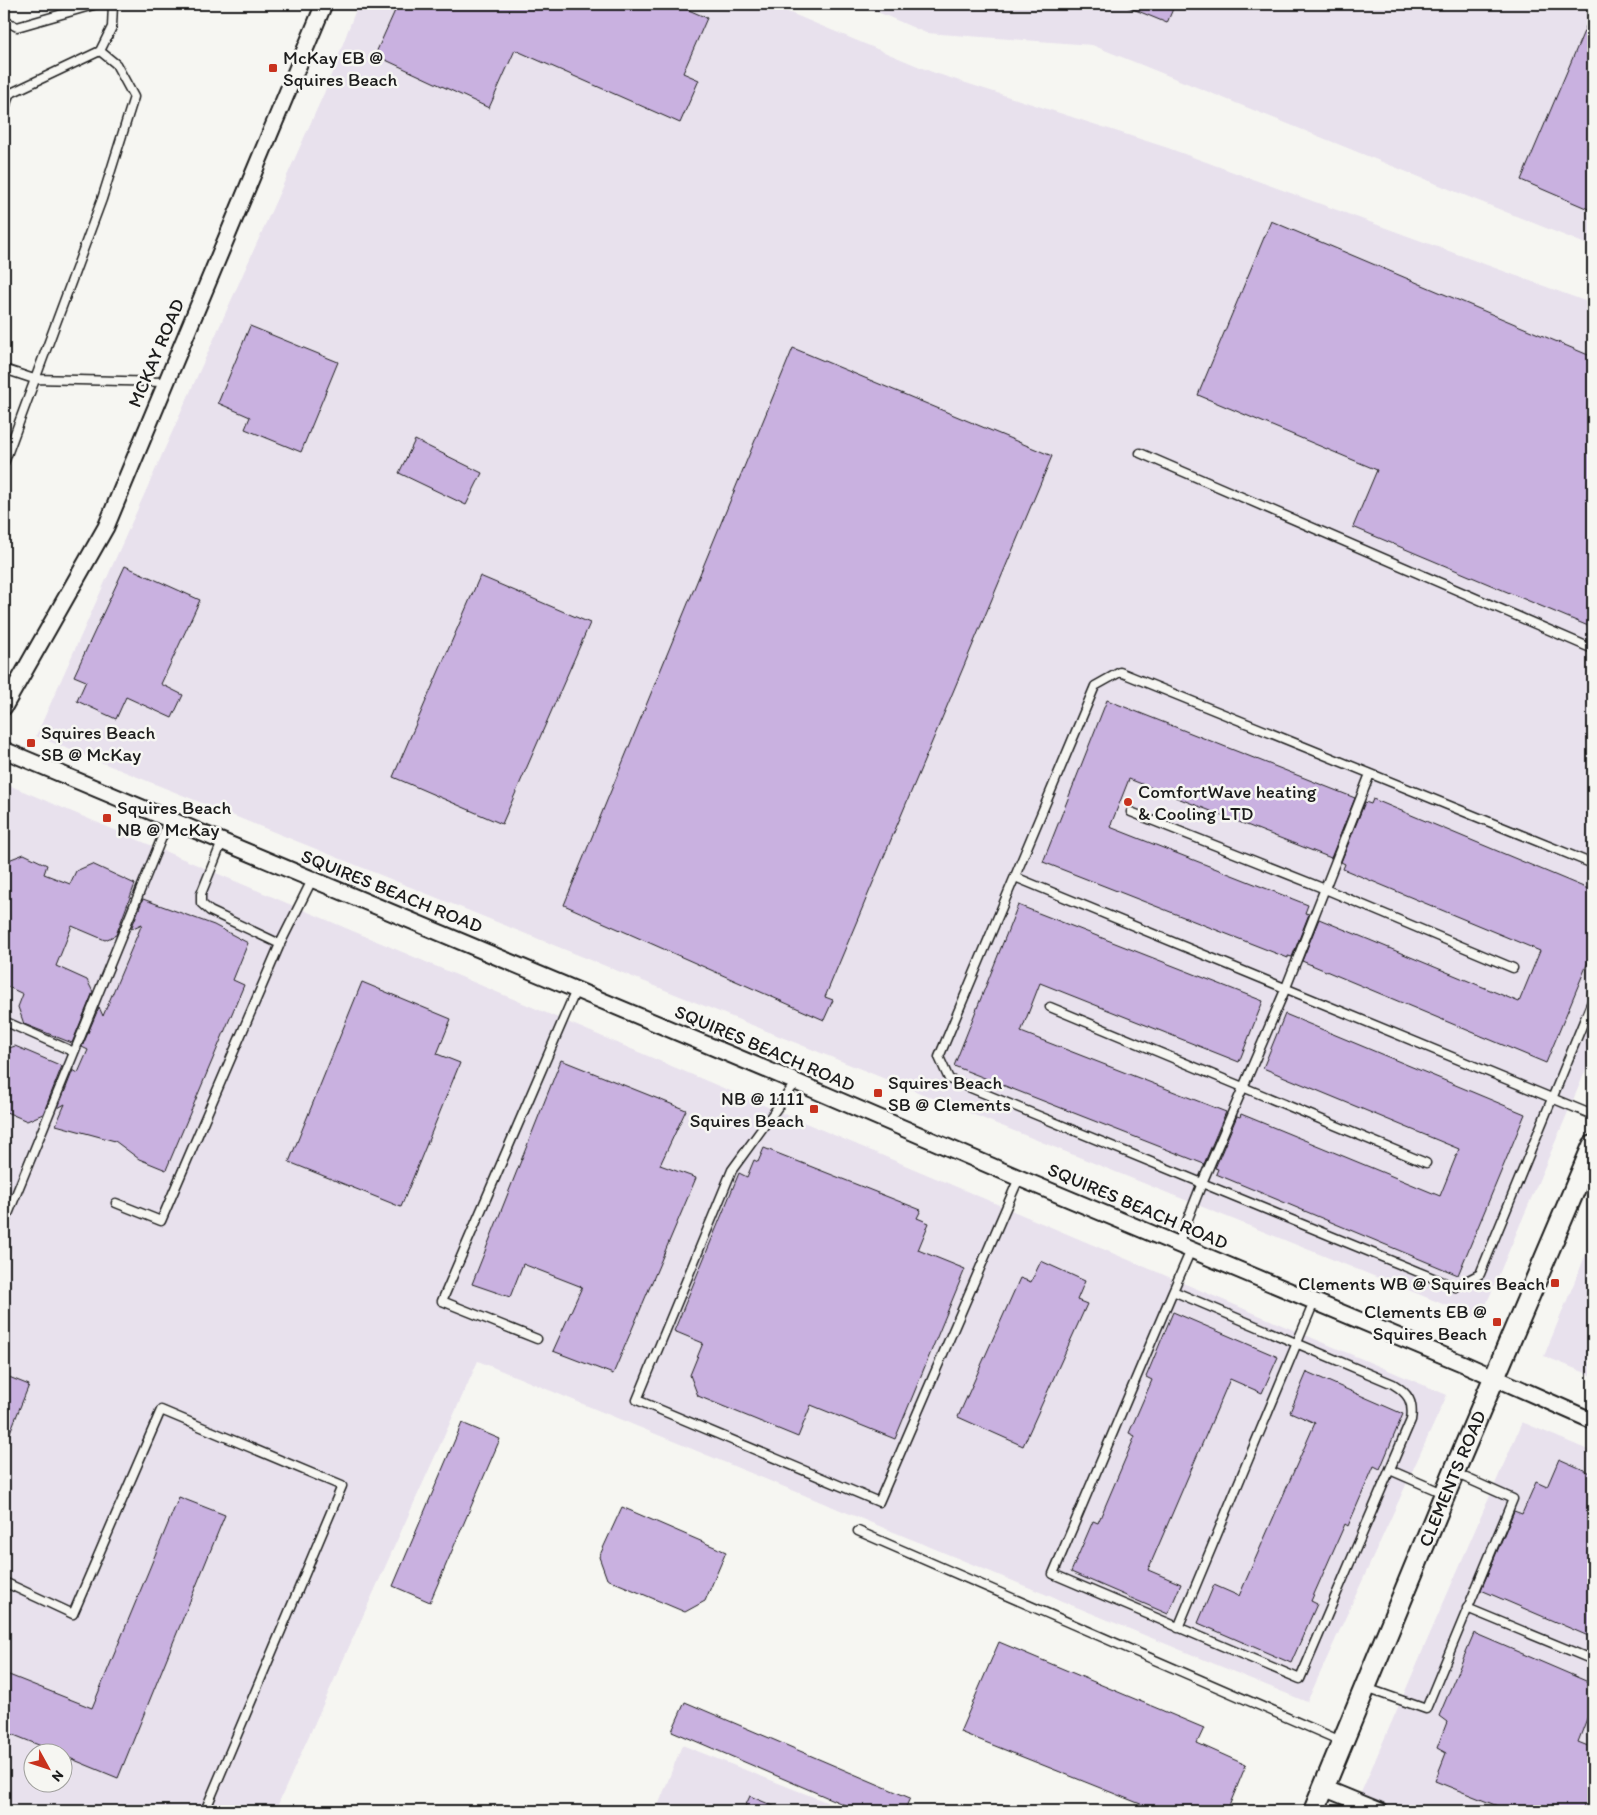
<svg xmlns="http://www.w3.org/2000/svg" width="1597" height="1815" viewBox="0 0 1597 1815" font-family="Itim,sans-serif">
<rect width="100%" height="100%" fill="#f6f6f2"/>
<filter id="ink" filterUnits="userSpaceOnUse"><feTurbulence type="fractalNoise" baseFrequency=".02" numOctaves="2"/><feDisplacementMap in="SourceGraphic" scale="10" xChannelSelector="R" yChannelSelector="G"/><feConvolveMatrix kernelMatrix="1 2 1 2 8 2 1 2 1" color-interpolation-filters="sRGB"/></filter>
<g filter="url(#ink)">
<!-- built -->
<path fill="#e8e1ed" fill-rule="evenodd" d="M358,4H769L932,72L1168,148L1593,304V1053L1480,1319L36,736L325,91Z
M859,4H1593V247L1092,45L926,33Z
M4,783L1447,1395L1307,1702L478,1361L275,1811H4ZM32,1752H62V1782H32Z
M1593,1237V1376L1544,1356Z
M1522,1422L1593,1452V1811H1353Z
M682,1745L849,1811H656Z"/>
<!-- building -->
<path fill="#c9b1e0" stroke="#1c1c1c" d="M398,4H675L707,18L683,73L699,80L680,123L515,50L489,108L375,55Z
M1121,4H1175L1167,23Z
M1593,10V211L1521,180Z
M1271,221L1593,357V628L1353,527L1377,470L1198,395Z
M250,326L338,362L301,452L245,429L250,417L218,403Z
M793,348L1052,456L825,997L833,1000L824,1020L564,905Z
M415,440L482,473L466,505L399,473Z
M125,566L200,600L161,684L183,695L172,718L126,697L116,719L77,701L86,681L74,676Z
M480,576L590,623L502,824L393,777Z
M1107,700L1355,798L1331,858L1129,779L1110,827L1308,905L1305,913L1309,914L1292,957L1288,956V958L1043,862Z
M1373,799L1593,891V950L1546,1063L1302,961L1319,919L1519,1002L1540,951L1343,869L1345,864L1341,862L1365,802L1371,804Z
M24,854L47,865L44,874L70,884L76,871L92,864L135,884L116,935L105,940L72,926L56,966L87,980L93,992L72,1043L24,1024L18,1007L23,994L4,985V867L6,861Z
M143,899L214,925L248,943L233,980L244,985L166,1170L139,1159L115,1141L56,1125L65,1104L58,1108L73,1070L78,1073L88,1050L82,1047L99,1007L103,1016L142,924L131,929Z
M1018,905L1263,1001L1239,1062L1040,983L1021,1032L1226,1112L1204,1164L954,1066Z
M362,982L451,1019L437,1054L460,1063L401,1207L289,1162Z
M1285,1014L1525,1114L1458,1275L1216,1174L1218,1169L1215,1168L1237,1116L1240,1117L1241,1114L1440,1196L1459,1149L1263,1068Z
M15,1046L62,1066L43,1114L27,1121L4,1111V1050Z
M561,1060L686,1110L660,1165L696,1178L613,1374L553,1351L582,1287L523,1264L510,1297L472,1284Z
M764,1148L921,1210L917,1218L929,1223L918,1250L965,1269L895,1439L811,1405L798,1437L698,1396L690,1375L703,1343L674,1331L739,1173L747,1177L754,1160L758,1162Z
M1041,1261L1085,1281L1077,1300L1087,1304L1023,1446L958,1417L1020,1278L1031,1282Z
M1173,1312L1278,1357L1262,1393L1230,1379L1148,1570L1181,1584L1168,1614L1071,1572L1093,1521L1098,1523L1135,1436L1129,1433L1152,1380L1146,1377Z
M1307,1372L1403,1414L1380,1469L1374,1466L1348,1526L1345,1524L1311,1601L1317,1604L1291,1663L1198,1623L1214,1585L1239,1596L1315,1423L1290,1412Z
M4,1375L29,1385L4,1447Z
M462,1423L500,1439L430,1602L393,1586Z
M1559,1459L1593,1474V1638L1481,1590L1514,1511L1522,1514L1536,1482L1547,1487Z
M179,1497L225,1515L118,1778L62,1755V1752H56L4,1731V1673L92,1708Z
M622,1507L726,1552L705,1601L685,1612L607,1579L599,1557Z
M1474,1633L1593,1684V1703L1578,1742L1593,1748V1793L1585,1811H1510L1435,1781L1446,1753L1437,1748L1447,1722L1439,1716Z
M999,1642L1204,1728L1197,1743L1246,1765L1227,1811H1158L960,1732Z
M685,1702L910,1798L904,1811H859L672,1731Z
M750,1796L785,1811H743Z"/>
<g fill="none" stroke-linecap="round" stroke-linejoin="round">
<!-- service casing -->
<g stroke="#1c1c1c" stroke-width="11">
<path id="service" d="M4,20L17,27L97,4
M100,51L112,27L113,4
M4,112L9,94L100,51L116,64L134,97L102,199L4,463
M4,369L34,379L165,382
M1140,453L1593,649
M1131,812L1325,889L1513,968
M222,842L201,894V903L210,911L280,944
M1593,864L1120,672L1095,686L939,1057L949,1079L1455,1287L1480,1274L1593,999
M1015,877L1593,1115
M1050,1007L1426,1163
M4,1021L74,1052
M796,1082L732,1170L637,1400L879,1502L1019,1178
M116,1203L161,1221L280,944L312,880
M4,1224L169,820
M1178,1244L1202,1183L1285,990L1370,774
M1173,1291L1393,1384C1408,1393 1414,1402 1411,1420L1300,1679L1053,1574Z
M1173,1291L1191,1250
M537,1339L442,1301L576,990
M1390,1470L1445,1494
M858,1531L1341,1741
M4,1582L73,1614L161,1410L342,1486L205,1811
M1467,1608L1593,1660
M1178,1628L1314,1302
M1366,1688L1426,1709L1513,1499L1455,1473
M4,1810L7,1811"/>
</g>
<!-- minor casing -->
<g stroke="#1c1c1c" stroke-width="19">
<path id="minor" d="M4,707L106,527L324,4
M4,750L796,1082L1019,1178L1464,1364L1593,1421
M1324,1788L1380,1811"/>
</g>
<!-- tertiary casing -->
<g stroke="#1c1c1c" stroke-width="24">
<g id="tertiary">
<path id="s1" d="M1314,1811L1454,1472L1593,1146"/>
</g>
</g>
<!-- service -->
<use href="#service" stroke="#f6f6f2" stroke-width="8"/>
<!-- minor -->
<use href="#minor" stroke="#f6f6f2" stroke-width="15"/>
<!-- tertiary -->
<use href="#tertiary" stroke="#f6f6f2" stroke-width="20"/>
</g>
</g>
<!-- markers -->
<g fill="#c8321e" stroke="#f6f6f2" stroke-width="2">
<rect x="268" y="63" width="10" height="10" rx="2.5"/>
<rect x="26" y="738" width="10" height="10" rx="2.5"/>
<circle cx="1128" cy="802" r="5"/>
<rect x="102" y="813" width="10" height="10" rx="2.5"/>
<rect x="873" y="1088" width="10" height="10" rx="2.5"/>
<rect x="809" y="1104" width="10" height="10" rx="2.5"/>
<rect x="1550" y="1278" width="10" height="10" rx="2.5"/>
<rect x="1492" y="1317" width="10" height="10" rx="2.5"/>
</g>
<g text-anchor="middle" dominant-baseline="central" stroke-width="5" stroke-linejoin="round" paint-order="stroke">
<!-- poi labels -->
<g font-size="19" fill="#1c1c1c" stroke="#f6f6f2" text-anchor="start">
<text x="283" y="57">McKay EB @<tspan x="283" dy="22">Squires Beach</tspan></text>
<text x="41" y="732">Squires Beach<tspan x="41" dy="22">SB @ McKay</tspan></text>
<text x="1138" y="791">ComfortWave heating<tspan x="1138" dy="22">&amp; Cooling LTD</tspan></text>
<text x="117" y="807">Squires Beach<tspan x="117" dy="22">NB @ McKay</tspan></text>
<text x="888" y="1082">Squires Beach<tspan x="888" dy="22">SB @ Clements</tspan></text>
<text x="804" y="1098" text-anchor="end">NB @ 1111<tspan x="804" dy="22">Squires Beach</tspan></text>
<text x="1545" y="1283" text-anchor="end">Clements WB @ Squires Beach</text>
<text x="1487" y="1311" text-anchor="end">Clements EB @<tspan x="1487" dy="22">Squires Beach</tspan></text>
</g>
<!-- street labels -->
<g font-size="19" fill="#1c1c1c" stroke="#f6f6f2">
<text transform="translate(156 353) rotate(-67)">MCKAY ROAD</text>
<text transform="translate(392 891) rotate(22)">SQUIRES BEACH ROAD</text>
<text transform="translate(765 1048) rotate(23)">SQUIRES BEACH ROAD</text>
<text transform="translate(1138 1206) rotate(23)">SQUIRES BEACH ROAD</text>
<text stroke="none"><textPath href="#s1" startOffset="360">CLEMENTS ROAD</textPath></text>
</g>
</g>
<!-- margin -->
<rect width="1597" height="1815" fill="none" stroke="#f6f6f2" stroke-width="20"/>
<rect x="10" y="10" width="1577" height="1795" fill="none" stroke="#1c1c1c" stroke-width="2" filter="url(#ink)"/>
<!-- north arrow -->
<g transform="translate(48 1768) rotate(130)"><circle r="24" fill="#f6f6f2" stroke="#9f9f9c"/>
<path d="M0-4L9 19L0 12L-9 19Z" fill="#c8321e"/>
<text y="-8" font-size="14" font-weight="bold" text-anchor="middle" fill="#1c1c1c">N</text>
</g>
</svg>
